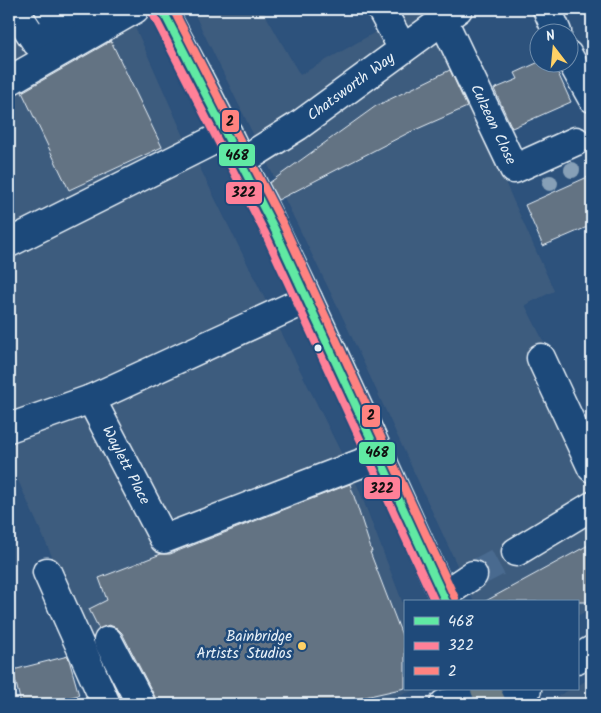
<svg xmlns="http://www.w3.org/2000/svg" width="601" height="713" viewBox="0 0 601 713" font-family="Kalam,sans-serif">
<rect width="100%" height="100%" fill="#2d527c"/>
<filter id="ink" filterUnits="userSpaceOnUse"><feTurbulence type="fractalNoise" baseFrequency=".02" numOctaves="2"/><feDisplacementMap in="SourceGraphic" scale="10" xChannelSelector="R" yChannelSelector="G"/><feConvolveMatrix kernelMatrix="1 2 1 2 8 2 1 2 1" color-interpolation-filters="sRGB"/></filter>
<g filter="url(#ink)">
<!-- built -->
<path fill="#3e5c7e" d="M9,9H127L181,130L358,487L405,609V689H421L364,704H122L80,619L9,460Z
M192,9H262L300,75L416,9H427L554,291L525,305L592,437V608L577,616V602H474L344,320Z
M592,677V704H543L571,689H577V686Z"/>
<!-- building -->
<path fill="#647383" stroke="#e8f1f8" d="M111,41L162,147L69,190L22,92Z
M539,62H553L571,102L512,128L494,89L518,79L515,73Z
M450,70L467,107L408,133L278,200L269,183L376,106Z
M592,175V225L543,246L525,205Z
M350,484L372,552H370L405,643V688L334,704H157L155,697L122,633L117,628L109,625L99,629L89,609L107,600L99,578L161,554H170Z
M592,543V602H484Z
M68,656L79,695L43,704H21L13,670Z"/>
<g fill="none" stroke-linecap="round" stroke-linejoin="round">
<!-- minor-tunnel -->
<path stroke="#496a8f" stroke-width="28" stroke-dasharray="28 14" stroke-linecap="butt" d="M473,575L516,552"/>
<!-- minor casing -->
<g stroke="#e8f1f8" stroke-width="31">
<g id="minor">
<path d="M14,9L36,42L60,26"/>
<path d="M49,9L60,26L85,11"/>
<path d="M381,9L402,47"/>
<path d="M547,9L557,32"/>
<path id="s1" d="M443,20L514,169L576,141"/>
<path d="M568,55L592,98"/>
<path d="M9,81L135,9"/>
<path id="s2" d="M242,161L298,126L458,9"/>
<path d="M9,243L228,133"/>
<path d="M541,358L592,468"/>
<path id="s3" d="M91,399L164,539L380,456"/>
<path d="M9,428L91,399L308,299"/>
<path d="M516,552L592,506"/>
<path d="M47,572L106,704"/>
<path d="M443,595L473,575"/>
<path d="M108,641L141,704"/>
<path d="M577,659L592,650"/>
<path d="M444,704C471,697 502,701 527,689"/>
</g>
</g>
<!-- major casing -->
<g stroke="#e8f1f8" stroke-width="31">
<path id="major" d="M162,9C267,201 356,402 446,602
M485,689L492,704"/>
</g>
<!-- minor -->
<use href="#minor" stroke="#1f4a7a" stroke-width="28"/>
<!-- major -->
<use href="#major" stroke="#6d7d84" stroke-width="28"/>
<!-- bus-1 casing -->
<g stroke="#1f4a7a" stroke-width="11">
<path id="bus-1" d="M162,9L274,228L446,602"/>
</g>
<!-- bus-2 casing -->
<g stroke="#1f4a7a" stroke-width="11">
<path id="bus-2" d="M153,14L265,233L435,602"/>
</g>
<!-- bus-3 casing -->
<g stroke="#1f4a7a" stroke-width="11">
<path id="bus-3" d="M173,9L283,224L455,598"/>
</g>
<!-- bus-1 -->
<use href="#bus-1" stroke="#60e9a3" stroke-width="8"/>
<!-- bus-2 -->
<use href="#bus-2" stroke="#ff8098" stroke-width="8"/>
<!-- bus-3 -->
<use href="#bus-3" stroke="#ff8380" stroke-width="8"/>
</g>
<!-- trees -->
<g fill="#87a0b7">
<circle cx="572" cy="170" r="8"/>
<circle cx="550" cy="183" r="8"/>
</g>
</g>
<!-- markers -->
<circle fill="#e8f1f8" stroke="#1f4a7a" stroke-width="2" cx="318" cy="348" r="4.5"/>
<circle fill="#ffd166" stroke="#1f4a7a" stroke-width="2" cx="302" cy="646" r="5"/>
<g text-anchor="middle" dominant-baseline="central" stroke-width="5" stroke-linejoin="round" paint-order="stroke">
<!-- street labels -->
<g font-size="15" fill="#e8f1f8" stroke="#1f4a7a">
<text stroke="none"><textPath href="#s2" startOffset="132">Chatsworth Way</textPath></text>
<text stroke="none"><textPath href="#s1" startOffset="116">Culzean Close</textPath></text>
<text stroke="none"><textPath href="#s3" startOffset="75">Waylett Place</textPath></text>
</g>
<!-- poi labels -->
<g font-size="15" fill="#e8f1f8" stroke="#1f4a7a" text-anchor="end">
<text x="292" y="637">Bainbridge<tspan x="292" dy="17">Artists' Studios</tspan></text>
</g>
</g>
<g stroke="#1f4a7a" stroke-width="2">
<rect x="221" y="109" width="19" height="24" rx="5" fill="#ff8380"/>
<rect x="218" y="143" width="38" height="24" rx="5" fill="#60e9a3"/>
<rect x="225" y="181" width="38" height="24" rx="5" fill="#ff8098"/>
<rect x="361" y="404" width="20" height="24" rx="5" fill="#ff8380"/>
<rect x="358" y="441" width="38" height="24" rx="5" fill="#60e9a3"/>
<rect x="363" y="476" width="38" height="24" rx="5" fill="#ff8098"/>
</g>
<g font-size="14" text-anchor="middle" font-weight="bold" fill="#111">
<text x="230" y="126">2</text>
<text x="237" y="160">468</text>
<text x="244" y="197">322</text>
<text x="371" y="420">2</text>
<text x="377" y="457">468</text>
<text x="382" y="493">322</text>
</g>
<!-- margin -->
<rect width="601" height="713" fill="none" stroke="#1f4a7a" stroke-width="30"/>
<rect x="15" y="15" width="571" height="683" fill="none" stroke="#e8f1f8" stroke-width="2" filter="url(#ink)"/>
<!-- legend -->
<rect x="404" y="600" width="175" height="90" fill="#1f4a7a" stroke="#6f8dac"/>
<rect x="414" y="617" width="25" height="8" fill="#60e9a3" stroke="#6f8dac"/>
<text x="448" y="626" font-size="15" fill="#e8f1f8">468</text>
<rect x="414" y="642" width="25" height="8" fill="#ff8098" stroke="#6f8dac"/>
<text x="448" y="650" font-size="15" fill="#e8f1f8">322</text>
<rect x="414" y="667" width="25" height="8" fill="#ff8380" stroke="#6f8dac"/>
<text x="448" y="676" font-size="15" fill="#e8f1f8">2</text>
<!-- north arrow -->
<g transform="translate(554 48) rotate(344)"><circle r="24" fill="#1f4a7a" stroke="#6f8dac"/>
<path d="M0-4L9 19L0 12L-9 19Z" fill="#ffd166"/>
<text y="-8" font-size="14" font-weight="bold" text-anchor="middle" fill="#e8f1f8">N</text>
</g>
</svg>
